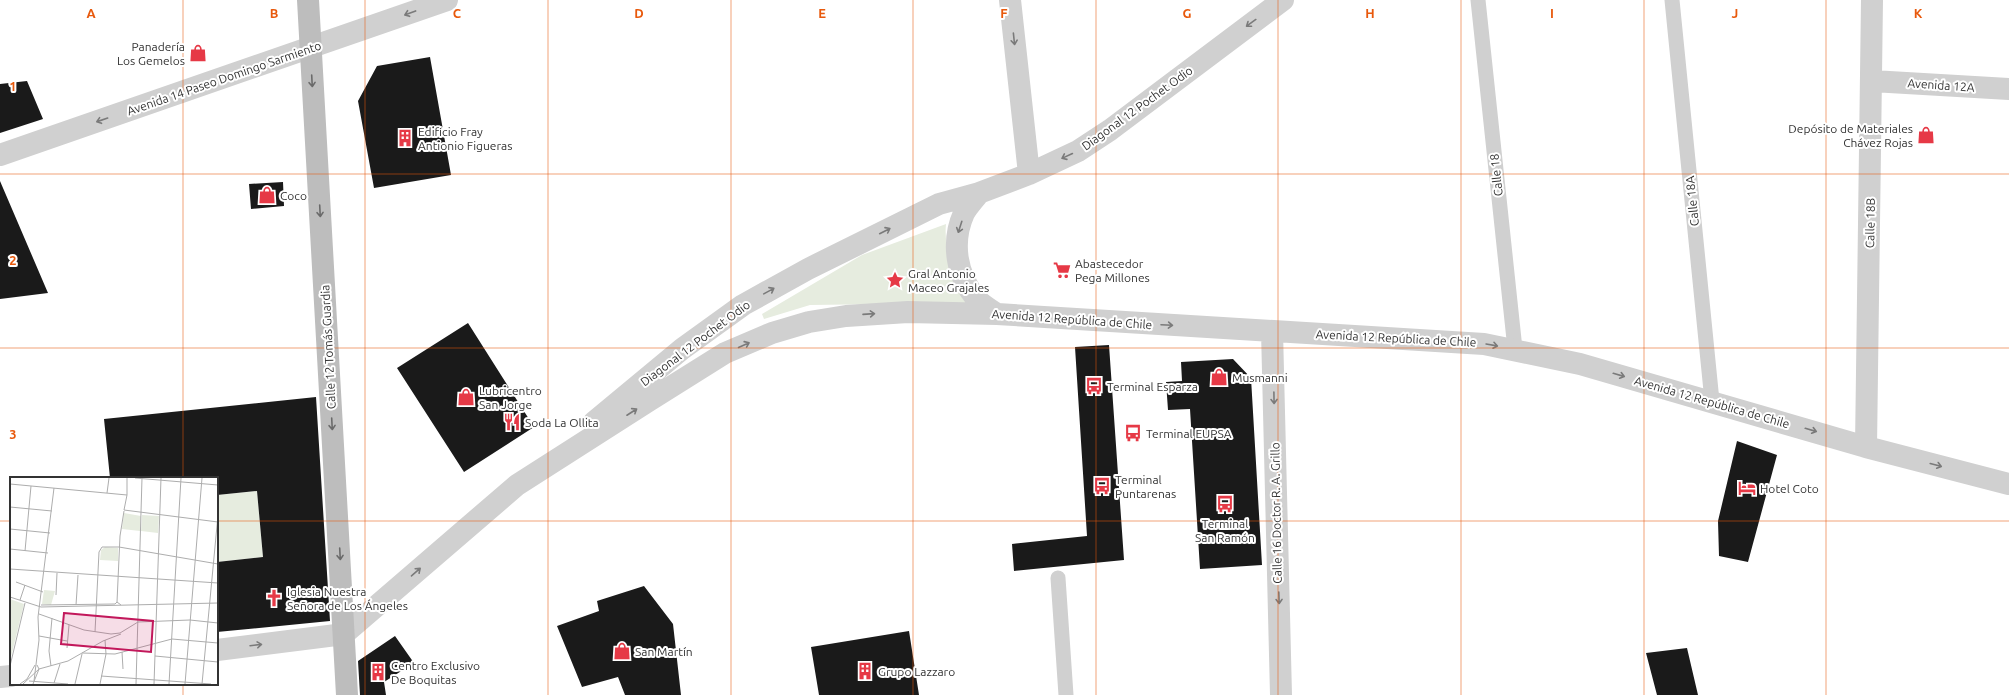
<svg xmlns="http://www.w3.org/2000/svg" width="2009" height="695" viewBox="0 0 2009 695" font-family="Ubuntu,sans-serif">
<rect width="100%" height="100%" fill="#fff"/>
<!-- green -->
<path fill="#e6ecdf" d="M946,224C943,251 958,278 967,303L810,305L764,319L762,314L862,255Z
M257,491L263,557L217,562V495Z"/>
<!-- building -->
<path fill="#1a1a1a" d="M430,57L451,175L374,188L358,101L377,66Z
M27,81L43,119L0,133V84Z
M0,181L48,293L0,299Z
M283,182L284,206L251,209L249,184Z
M468,323L534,427L464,472L397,368Z
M1109,345L1124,560L1014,571L1012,544L1087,536L1075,347Z
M1233,359L1251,378L1262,565L1200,569L1190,409L1168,410L1166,382L1182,381L1181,362Z
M316,397L330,621L217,632V562L263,557L257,491L217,495V478H110L104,419Z
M1737,441L1777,455L1748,562L1719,556L1718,521Z
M644,586L673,624L681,695H625L618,677L582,687L557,626L599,611L597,601Z
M909,631L919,695H819L811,647Z
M395,636L414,663L384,682L386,695H360L358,661Z
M1687,648L1698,695H1657L1646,653Z"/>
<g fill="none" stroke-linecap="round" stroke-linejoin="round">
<!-- lane -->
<path stroke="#d0d0d0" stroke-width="15" d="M1478,0L1515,349
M1672,0L1712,401
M1058,578L1066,695"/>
<!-- street -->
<path stroke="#d0d0d0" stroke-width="22" d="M1010,0L1029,174
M1872,81L2009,89
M0,155L447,0
M979,193C974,200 968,206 964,213C951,242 956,276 977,299C982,305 991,310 997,314
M1272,331L1281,695
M594,422L682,349L743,305L808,269L939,204L979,193L1029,174L1078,151L1110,130L1283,0
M1866,447L1872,0
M217,650L344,634L517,485L650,400L725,353L772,333L809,322L846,316L908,312L997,314L1484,344L1580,364L1866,447L2009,484
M0,677L11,676"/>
<!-- secondary -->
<path stroke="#bdbdbd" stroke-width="22" d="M308,0L347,695"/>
</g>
<!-- one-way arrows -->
<defs><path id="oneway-shaft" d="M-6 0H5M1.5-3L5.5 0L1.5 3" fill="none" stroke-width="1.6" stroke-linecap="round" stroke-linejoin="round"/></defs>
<g stroke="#7a7a7a">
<use href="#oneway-shaft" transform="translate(410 13) rotate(160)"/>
<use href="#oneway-shaft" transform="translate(1251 23) rotate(144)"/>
<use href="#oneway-shaft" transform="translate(1014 39) rotate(84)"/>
<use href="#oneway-shaft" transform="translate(102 120) rotate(161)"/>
<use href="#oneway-shaft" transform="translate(1067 156) rotate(155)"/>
<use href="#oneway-shaft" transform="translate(960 227) rotate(108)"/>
<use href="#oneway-shaft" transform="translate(885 231) rotate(-27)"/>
<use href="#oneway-shaft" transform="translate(769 291) rotate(-29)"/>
<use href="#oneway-shaft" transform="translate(869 314) rotate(-4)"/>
<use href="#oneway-shaft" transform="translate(1167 325) rotate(3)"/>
<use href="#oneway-shaft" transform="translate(744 345) rotate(-24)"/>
<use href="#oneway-shaft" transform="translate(1492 345) rotate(10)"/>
<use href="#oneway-shaft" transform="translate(1619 375) rotate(16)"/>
<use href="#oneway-shaft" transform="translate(1274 398) rotate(89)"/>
<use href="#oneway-shaft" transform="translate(632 412) rotate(-33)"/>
<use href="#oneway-shaft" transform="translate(1811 430) rotate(16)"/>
<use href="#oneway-shaft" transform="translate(1936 465) rotate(15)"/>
<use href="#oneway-shaft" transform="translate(416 572) rotate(-41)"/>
<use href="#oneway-shaft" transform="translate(1279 598) rotate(88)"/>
<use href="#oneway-shaft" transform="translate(256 645) rotate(-7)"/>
</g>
<g stroke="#6a6a6a">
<use href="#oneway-shaft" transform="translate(312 81) rotate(87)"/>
<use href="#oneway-shaft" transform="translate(320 211) rotate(87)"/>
<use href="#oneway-shaft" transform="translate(332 424) rotate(87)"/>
<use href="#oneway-shaft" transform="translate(340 554) rotate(87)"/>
</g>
<!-- grid -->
<path fill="none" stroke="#e8590c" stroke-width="1" stroke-opacity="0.55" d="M183,0V478M365,0V695M548,0V695M731,0V695M913,0V695M1096,0V695M1278,0V695M1461,0V695M1644,0V695M1826,0V695M0,174H2009M0,348H2009M0,521H11M217,521H2009M183,684V695"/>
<!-- icons -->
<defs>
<g id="shop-bare" transform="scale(1.38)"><path d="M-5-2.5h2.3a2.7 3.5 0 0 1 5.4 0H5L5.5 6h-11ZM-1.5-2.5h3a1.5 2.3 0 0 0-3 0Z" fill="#e63946" stroke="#fff" stroke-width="2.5" paint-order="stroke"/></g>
<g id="building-bare" transform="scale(1.38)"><path d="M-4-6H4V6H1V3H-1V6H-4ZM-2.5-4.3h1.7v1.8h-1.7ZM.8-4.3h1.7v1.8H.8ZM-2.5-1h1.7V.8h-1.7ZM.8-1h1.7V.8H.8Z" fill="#e63946" stroke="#fff" stroke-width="2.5" paint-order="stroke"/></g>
<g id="supermarket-bare" transform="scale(1.38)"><path d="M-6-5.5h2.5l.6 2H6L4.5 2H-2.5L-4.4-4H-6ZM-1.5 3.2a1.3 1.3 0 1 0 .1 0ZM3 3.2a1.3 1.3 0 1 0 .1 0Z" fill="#e63946" stroke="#fff" stroke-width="2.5" paint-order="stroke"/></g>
<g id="sight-bare" transform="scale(1.38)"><path d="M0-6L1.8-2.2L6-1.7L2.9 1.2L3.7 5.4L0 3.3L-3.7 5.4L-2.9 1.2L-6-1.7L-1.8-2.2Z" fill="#e63946" stroke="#fff" stroke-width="2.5" paint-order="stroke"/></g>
<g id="bus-bare" transform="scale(1.38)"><path d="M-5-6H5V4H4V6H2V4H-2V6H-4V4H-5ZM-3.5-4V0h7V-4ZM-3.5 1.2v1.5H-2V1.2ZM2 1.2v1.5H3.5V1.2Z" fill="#e63946" stroke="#fff" stroke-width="2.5" paint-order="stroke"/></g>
<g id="restaurant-bare" transform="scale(1.38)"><path d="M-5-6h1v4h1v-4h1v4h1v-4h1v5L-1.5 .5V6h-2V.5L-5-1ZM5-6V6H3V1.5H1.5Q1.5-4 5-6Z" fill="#e63946" stroke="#fff" stroke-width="2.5" paint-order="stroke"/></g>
<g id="hotel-bare" transform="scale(1.38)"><path d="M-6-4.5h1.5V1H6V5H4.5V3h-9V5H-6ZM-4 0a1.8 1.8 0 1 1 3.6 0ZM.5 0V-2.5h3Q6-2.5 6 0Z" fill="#e63946" stroke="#fff" stroke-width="2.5" paint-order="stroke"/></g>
<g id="church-bare" transform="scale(1.38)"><path d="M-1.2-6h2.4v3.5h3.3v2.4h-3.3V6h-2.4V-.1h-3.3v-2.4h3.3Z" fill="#e63946" stroke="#fff" stroke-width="2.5" paint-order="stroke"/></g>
</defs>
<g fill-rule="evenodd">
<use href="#shop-bare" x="198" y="53"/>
<use href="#shop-bare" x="1926" y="135"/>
<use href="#building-bare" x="405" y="138"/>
<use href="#shop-bare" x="267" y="195"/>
<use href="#supermarket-bare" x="1062" y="270"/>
<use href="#sight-bare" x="895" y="280"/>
<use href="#shop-bare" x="1219" y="377"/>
<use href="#bus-bare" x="1094" y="386"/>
<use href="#shop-bare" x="466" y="397"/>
<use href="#restaurant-bare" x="512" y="422"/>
<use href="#bus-bare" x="1133" y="433"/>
<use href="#bus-bare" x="1102" y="486"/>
<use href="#hotel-bare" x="1747" y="488"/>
<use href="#bus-bare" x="1225" y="504"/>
<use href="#church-bare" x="274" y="598"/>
<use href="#shop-bare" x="622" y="651"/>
<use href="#building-bare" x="865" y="671"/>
<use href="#building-bare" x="378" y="672"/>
</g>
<g text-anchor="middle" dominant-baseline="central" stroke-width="4" stroke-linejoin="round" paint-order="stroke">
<!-- poi labels -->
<g font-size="12" fill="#333" stroke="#fff" text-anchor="start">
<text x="185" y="46" text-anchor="end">Panadería<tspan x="185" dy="14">Los Gemelos</tspan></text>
<text x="1913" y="128" text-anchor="end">Depósito de Materiales<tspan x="1913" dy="14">Chávez Rojas</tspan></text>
<text x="418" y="131">Edificio Fray<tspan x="418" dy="14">Antionio Figueras</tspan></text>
<text x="280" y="195">Coco</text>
<text x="1075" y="263">Abastecedor<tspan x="1075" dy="14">Pega Millones</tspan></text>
<text x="908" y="273">Gral Antonio<tspan x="908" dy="14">Maceo Grajales</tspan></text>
<text x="1232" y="377">Musmanni</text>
<text x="1107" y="386">Terminal Esparza</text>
<text x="479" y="390">Lubricentro<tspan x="479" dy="14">San Jorge</tspan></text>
<text x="525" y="422">Soda La Ollita</text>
<text x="1146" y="433">Terminal EUPSA</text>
<text x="1115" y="479">Terminal<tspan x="1115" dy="14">Puntarenas</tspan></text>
<text x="1760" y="488">Hotel Coto</text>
<text x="1225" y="523" text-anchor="middle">Terminal<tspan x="1225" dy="14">San Ramón</tspan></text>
<text x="287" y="591">Iglesia Nuestra<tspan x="287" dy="14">Señora de Los Ángeles</tspan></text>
<text x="635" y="651">San Martín</text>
<text x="391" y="665">Centro Exclusivo<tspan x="391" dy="14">De Boquitas</tspan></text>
<text x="878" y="671">Grupo Lazzaro</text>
</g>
<!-- street labels -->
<g font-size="12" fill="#333" stroke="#fff">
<text transform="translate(224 78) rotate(-19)">Avenida 14 Paseo Domingo Sarmiento</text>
<text transform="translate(1941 85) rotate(4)">Avenida 12A</text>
<text transform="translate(1137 108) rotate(-36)">Diagonal 12 Pochet Odio</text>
<text transform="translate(1496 175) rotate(-96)">Calle 18</text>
<text transform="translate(1692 201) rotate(-96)">Calle 18A</text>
<text transform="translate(1870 223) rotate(-89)">Calle 18B</text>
<text transform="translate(1072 319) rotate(4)">Avenida 12 República de Chile</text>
<text transform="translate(1396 338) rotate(3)">Avenida 12 República de Chile</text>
<text transform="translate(695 343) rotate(-37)">Diagonal 12 Pochet Odio</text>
<text transform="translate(328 347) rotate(-93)">Calle 12 Tomás Guardia</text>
<text transform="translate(1712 402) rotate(16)">Avenida 12 República de Chile</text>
<text transform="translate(1276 513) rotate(-91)">Calle 16 Doctor R. A. Grillo</text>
</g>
</g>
<!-- overview -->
<g transform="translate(10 477)">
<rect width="208" height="208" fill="#fff"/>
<path d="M114,36L131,39L130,54L112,52ZM132,38L149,39L148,56L131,54ZM95,70L108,71V84L90,83L91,73ZM34,113L45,114L41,128L32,127ZM0,122L14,127L0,184Z" fill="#e6ecdf"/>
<path fill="none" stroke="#adadad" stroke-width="1" d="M125,1L208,8M0,7L117,18L114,33L208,45M97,16L99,1M117,18V1M0,30L42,34M0,52L40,56M0,72L38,76M15,74L21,9M0,92L208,106M6,105L33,115M46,118L47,96M0,120L31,130L208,126M10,123L15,108M31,128L105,127L107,125M66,128L68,98M111,128L107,125L110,59L114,34M29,137L74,153L101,157L110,156L128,145L180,143L208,146M85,155L89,75L92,70H109L208,87M29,159L57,164M57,171L59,148M112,175L113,192M72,176L105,177L162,162L208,166M145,179L208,185M0,189L15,126M41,189L39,174L42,141M91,199L201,207M19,204L58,207M24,204L29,163L28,140L44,11M44,206L50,187M10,207L17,202L25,188M13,207L29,192L58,184L93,164L111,157M23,207L29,192L27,188M65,207L72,177M90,207L96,177L95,163M126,207L132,1M144,207L151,1M159,207L171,1M175,207L192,1M192,207L208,38"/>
<path fill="#c2185b" fill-opacity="0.15" stroke="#c2185b" stroke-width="2" d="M54,136L143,144L141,175L51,167Z"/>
<rect width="208" height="208" fill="none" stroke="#333" stroke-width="2"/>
</g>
<g font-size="13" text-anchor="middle" font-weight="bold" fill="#e8590c" stroke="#fff" stroke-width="4" stroke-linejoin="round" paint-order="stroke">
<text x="91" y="18">A</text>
<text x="274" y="18">B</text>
<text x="457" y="18">C</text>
<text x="639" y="18">D</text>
<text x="822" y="18">E</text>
<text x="1004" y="18">F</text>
<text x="1187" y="18">G</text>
<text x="1370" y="18">H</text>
<text x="1552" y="18">I</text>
<text x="1735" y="18">J</text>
<text x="1918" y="18">K</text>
<text x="13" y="91">1</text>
<text x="13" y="265">2</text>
<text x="13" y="439">3</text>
</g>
</svg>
